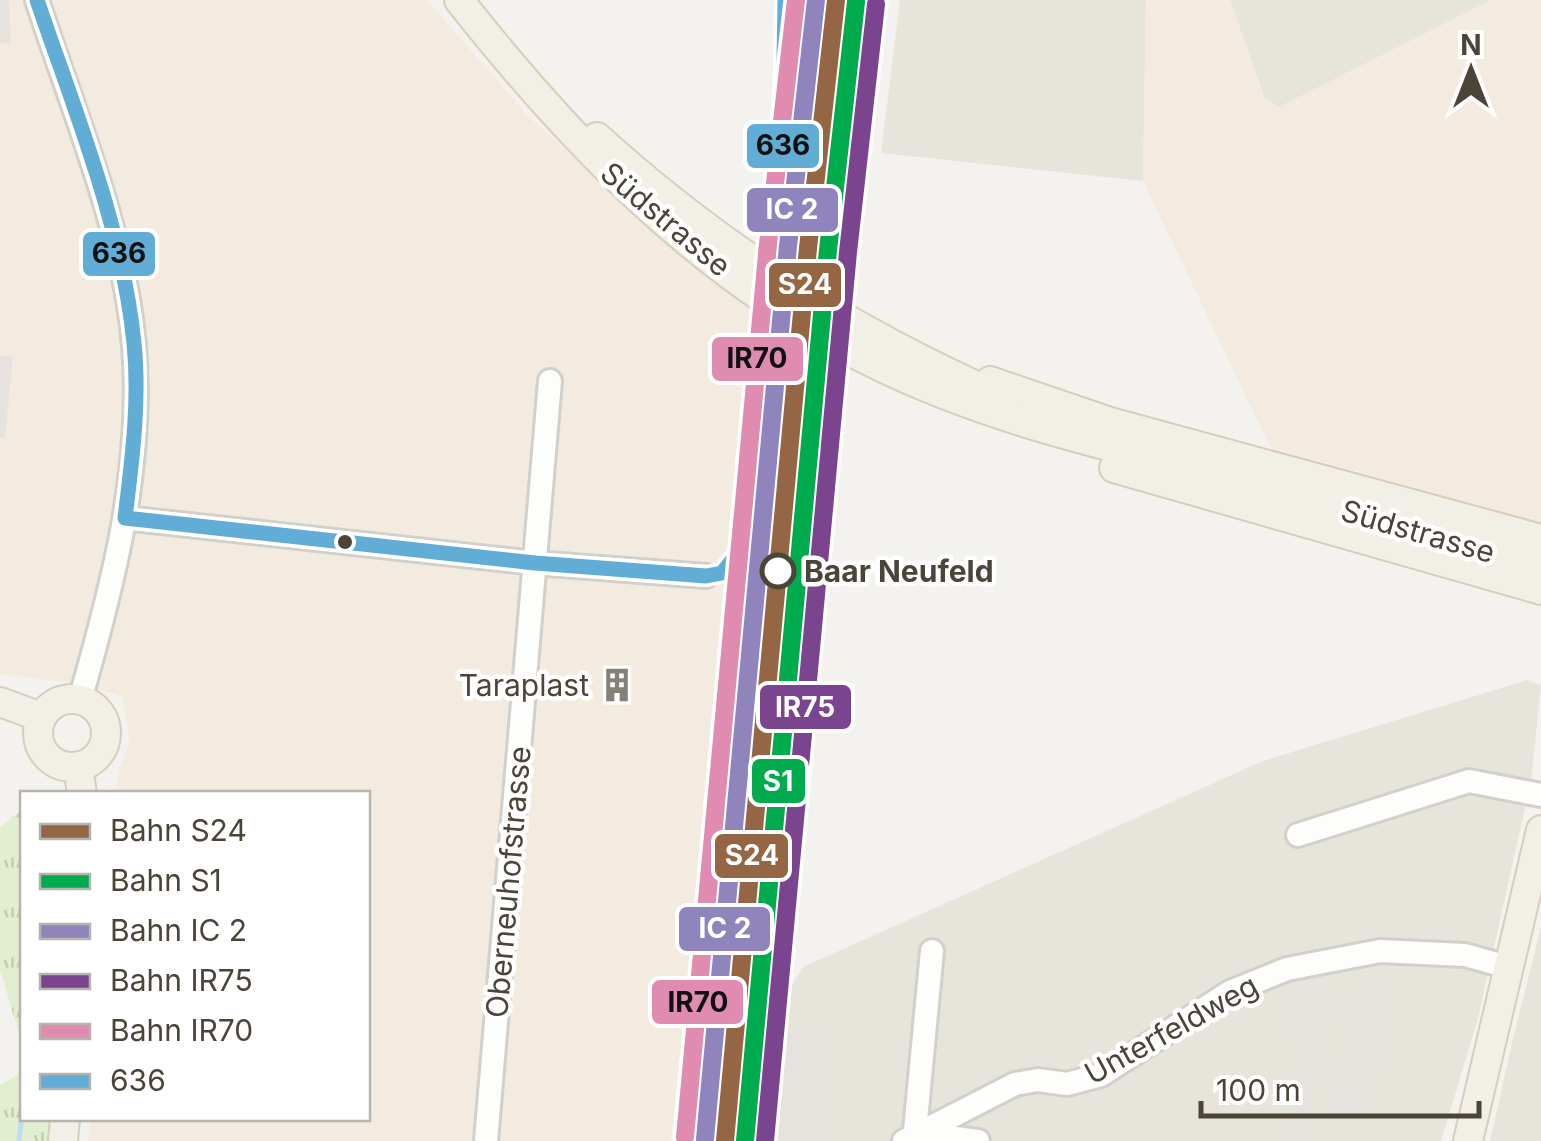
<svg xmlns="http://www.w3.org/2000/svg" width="1541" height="1141" viewBox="0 0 1541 1141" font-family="Inter,sans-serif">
<defs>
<pattern id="grass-tufts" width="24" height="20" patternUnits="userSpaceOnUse" patternTransform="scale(2.5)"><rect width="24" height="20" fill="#e1eecf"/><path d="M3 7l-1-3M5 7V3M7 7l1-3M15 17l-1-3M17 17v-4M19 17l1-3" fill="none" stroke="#c3cdb2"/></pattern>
</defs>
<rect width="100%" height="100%" fill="#f4f2ee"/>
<!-- residential -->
<path fill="#e7e4dc" d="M900,0H1146L1143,181L881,153Z
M1230,0H1492L1279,107L1264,97Z
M1528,680L1541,686L1531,781L1478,1018L1441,1141H752L760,1040L803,967L1263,761Z
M1541,927V1141H1490L1513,1039Z"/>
<!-- commercial -->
<path fill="#f3ebdf" d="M0,0H427L528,116L640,218L755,299L671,1141H88L90,1119L368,1118V794L116,793L118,774L130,740L122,697L88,685L0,674Z
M1146,0H1230L1263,97L1279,107L1492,0H1541V523L1270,447L1143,181Z"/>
<!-- grass -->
<path fill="url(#grass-tufts)" d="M22,810V1043L0,970V827Z
M22,1072V1118L51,1119L49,1141H0V1085Z"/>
<!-- parking -->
<path fill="#e6e3df" d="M0,0H9L11,44L0,42Z
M0,355L13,357L5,439L0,438Z
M1291,980L1336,989L1303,1141H1286L1306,1046L1278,1039Z
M1356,983L1393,991L1366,1121L1328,1114Z
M833,1026L820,1141H774L783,1032Z"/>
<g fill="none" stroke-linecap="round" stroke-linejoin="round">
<!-- stream -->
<path stroke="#c0ddf1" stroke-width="5" d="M19,1141L22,1115"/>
<!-- minor casing -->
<g stroke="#d2d0cb" stroke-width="28">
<path id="minor" d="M37,0C72,108 125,233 134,346C144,466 113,585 80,700
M125,518L535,563L706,576
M1298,835L1469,781L1541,795
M917,1133L978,1141
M486,1141L550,381
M904,1141L1015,1084L1038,1080L1067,1084L1101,1075L1230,992L1287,969L1380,951L1465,955L1508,967
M914,1141L932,951"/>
</g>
<!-- major casing -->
<g stroke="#d6cebb" stroke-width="32">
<path id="major" d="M459,0C573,145 703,279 871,362C971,412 1078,439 1186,466C1303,497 1420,532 1536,565
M597,137C723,251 850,330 1005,399
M990,381L1110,422L1541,539
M1114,468L1541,590
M38 733a34 34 0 1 1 68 0a34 34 0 1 1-68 0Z
M0,702L41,717
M78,766L82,794
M63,1141L65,1118
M1468,1141L1541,830"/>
</g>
<!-- minor -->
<use href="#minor" stroke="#fdfdfc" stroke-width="22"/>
<!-- major -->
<use href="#major" stroke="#f2efe6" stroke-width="28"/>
<!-- bus-1 casing -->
<g stroke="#fff" stroke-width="22">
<path id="bus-1" d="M37,0C75,112 122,225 134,343C140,402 132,460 125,518
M125,518L535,563L706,576L722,573L739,552L781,243L785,0"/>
</g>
<!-- bus-1 -->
<use href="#bus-1" stroke="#62add5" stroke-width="15"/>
<!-- rail-1 casing -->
<g stroke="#fff" stroke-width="25">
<path id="rail-1" d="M725,1141L808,248L836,0"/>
</g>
<!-- rail-2 casing -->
<g stroke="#fff" stroke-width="25">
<path id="rail-2" d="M745,1141L828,250L856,2"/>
</g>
<!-- rail-3 casing -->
<g stroke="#fff" stroke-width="25">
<path id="rail-3" d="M705,1139L788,246L816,0"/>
</g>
<!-- rail-4 casing -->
<g stroke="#fff" stroke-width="25">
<path id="rail-4" d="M765,1141L848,252L876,4"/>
</g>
<!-- rail-5 casing -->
<g stroke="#fff" stroke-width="25">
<path id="rail-5" d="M685,1137L768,244L796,0"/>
</g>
<!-- rail-1 -->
<use href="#rail-1" stroke="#946644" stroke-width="18"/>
<!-- rail-2 -->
<use href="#rail-2" stroke="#00ab4d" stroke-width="18"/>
<!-- rail-3 -->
<use href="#rail-3" stroke="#9084bd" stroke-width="18"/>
<!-- rail-4 -->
<use href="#rail-4" stroke="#7a448f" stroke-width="18"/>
<!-- rail-5 -->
<use href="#rail-5" stroke="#e08bb0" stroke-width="18"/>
</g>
<!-- icons -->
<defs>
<g id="building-bare" transform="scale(2.7)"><path d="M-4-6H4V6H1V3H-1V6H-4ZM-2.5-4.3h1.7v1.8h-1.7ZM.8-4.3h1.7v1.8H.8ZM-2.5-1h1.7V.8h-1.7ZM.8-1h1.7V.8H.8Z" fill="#868178" stroke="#fff" stroke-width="2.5" paint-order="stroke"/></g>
</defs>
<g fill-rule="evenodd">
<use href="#building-bare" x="617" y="685"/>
</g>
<!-- markers -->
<circle fill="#4b4439" stroke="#fff" stroke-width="4" cx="345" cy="542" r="9"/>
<circle fill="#fff" stroke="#4b4439" stroke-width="5" cx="778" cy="571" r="16"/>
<g text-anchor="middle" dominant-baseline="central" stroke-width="9" stroke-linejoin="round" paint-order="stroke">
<!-- street labels -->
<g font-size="30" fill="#4b4439" stroke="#fff">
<text transform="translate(666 219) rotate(40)">Südstrasse</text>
<text transform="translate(1418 531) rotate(16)">Südstrasse</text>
<text transform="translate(508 882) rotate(-85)">Oberneuhofstrasse</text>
<text transform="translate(1171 1029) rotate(-29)">Unterfeldweg</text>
</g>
<!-- stop labels -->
<g font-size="30" font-weight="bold" fill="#4b4439" stroke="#fff" text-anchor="start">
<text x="804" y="571">Baar Neufeld</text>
</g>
<!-- poi labels -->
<g font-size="30" fill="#4b4439" stroke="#fff" text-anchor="end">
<text x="589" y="685">Taraplast</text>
</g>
</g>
<g stroke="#fff" stroke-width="4">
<rect x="745" y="122" width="76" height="48" rx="10" fill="#62add5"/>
<rect x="745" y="186" width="95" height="48" rx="10" fill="#9084bd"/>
<rect x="81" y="230" width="76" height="48" rx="10" fill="#62add5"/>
<rect x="767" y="261" width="76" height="48" rx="10" fill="#946644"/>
<rect x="710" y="335" width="95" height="48" rx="10" fill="#e08bb0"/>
<rect x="758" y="683" width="95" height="48" rx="10" fill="#7a448f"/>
<rect x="750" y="757" width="57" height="48" rx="10" fill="#00ab4d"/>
<rect x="713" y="832" width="77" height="48" rx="10" fill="#946644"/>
<rect x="677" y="905" width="95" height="48" rx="10" fill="#9084bd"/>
<rect x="650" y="978" width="95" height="48" rx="10" fill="#e08bb0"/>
</g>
<g font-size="28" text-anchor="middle" font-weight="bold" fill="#fff">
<text x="792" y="219">IC 2</text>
<text x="805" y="294">S24</text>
<text x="805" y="717">IR75</text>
<text x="778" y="791">S1</text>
<text x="752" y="865">S24</text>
<text x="725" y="938">IC 2</text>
</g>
<g font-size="28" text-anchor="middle" font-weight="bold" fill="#111">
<text x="783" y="155">636</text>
<text x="119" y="263">636</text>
<text x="757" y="368">IR70</text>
<text x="698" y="1012">IR70</text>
</g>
<!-- legend -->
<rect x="20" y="791" width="350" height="330" fill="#ffffff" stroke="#b7b4b0" stroke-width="2.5"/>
<rect x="40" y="824" width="50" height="15" fill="#946644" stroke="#b7b4b0" stroke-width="2.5"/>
<text x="110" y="841" font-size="30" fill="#4b4439">Bahn S24</text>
<rect x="40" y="874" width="50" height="15" fill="#00ab4d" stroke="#b7b4b0" stroke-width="2.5"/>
<text x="110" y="891" font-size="30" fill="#4b4439">Bahn S1</text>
<rect x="40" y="924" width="50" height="15" fill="#9084bd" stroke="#b7b4b0" stroke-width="2.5"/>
<text x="110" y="941" font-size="30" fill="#4b4439">Bahn IC 2</text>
<rect x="40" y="974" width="50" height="15" fill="#7a448f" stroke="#b7b4b0" stroke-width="2.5"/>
<text x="110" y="991" font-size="30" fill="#4b4439">Bahn IR75</text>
<rect x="40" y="1024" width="50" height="15" fill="#e08bb0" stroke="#b7b4b0" stroke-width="2.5"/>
<text x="110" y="1041" font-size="30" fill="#4b4439">Bahn IR70</text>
<rect x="40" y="1074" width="50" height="15" fill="#62add5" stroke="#b7b4b0" stroke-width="2.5"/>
<text x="110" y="1091" font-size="30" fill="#4b4439">636</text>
<!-- north arrow -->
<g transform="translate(1471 70)" stroke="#ffffff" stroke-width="8" paint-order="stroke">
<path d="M0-8L18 38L0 25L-18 38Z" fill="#4b4439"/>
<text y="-15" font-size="28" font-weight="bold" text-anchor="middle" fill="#4b4439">N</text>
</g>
<!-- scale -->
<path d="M1201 1101v15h278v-15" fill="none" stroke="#4b4439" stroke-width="5"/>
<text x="1216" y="1101" font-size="30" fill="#4b4439" stroke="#ffffff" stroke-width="8" paint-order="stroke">100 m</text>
</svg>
